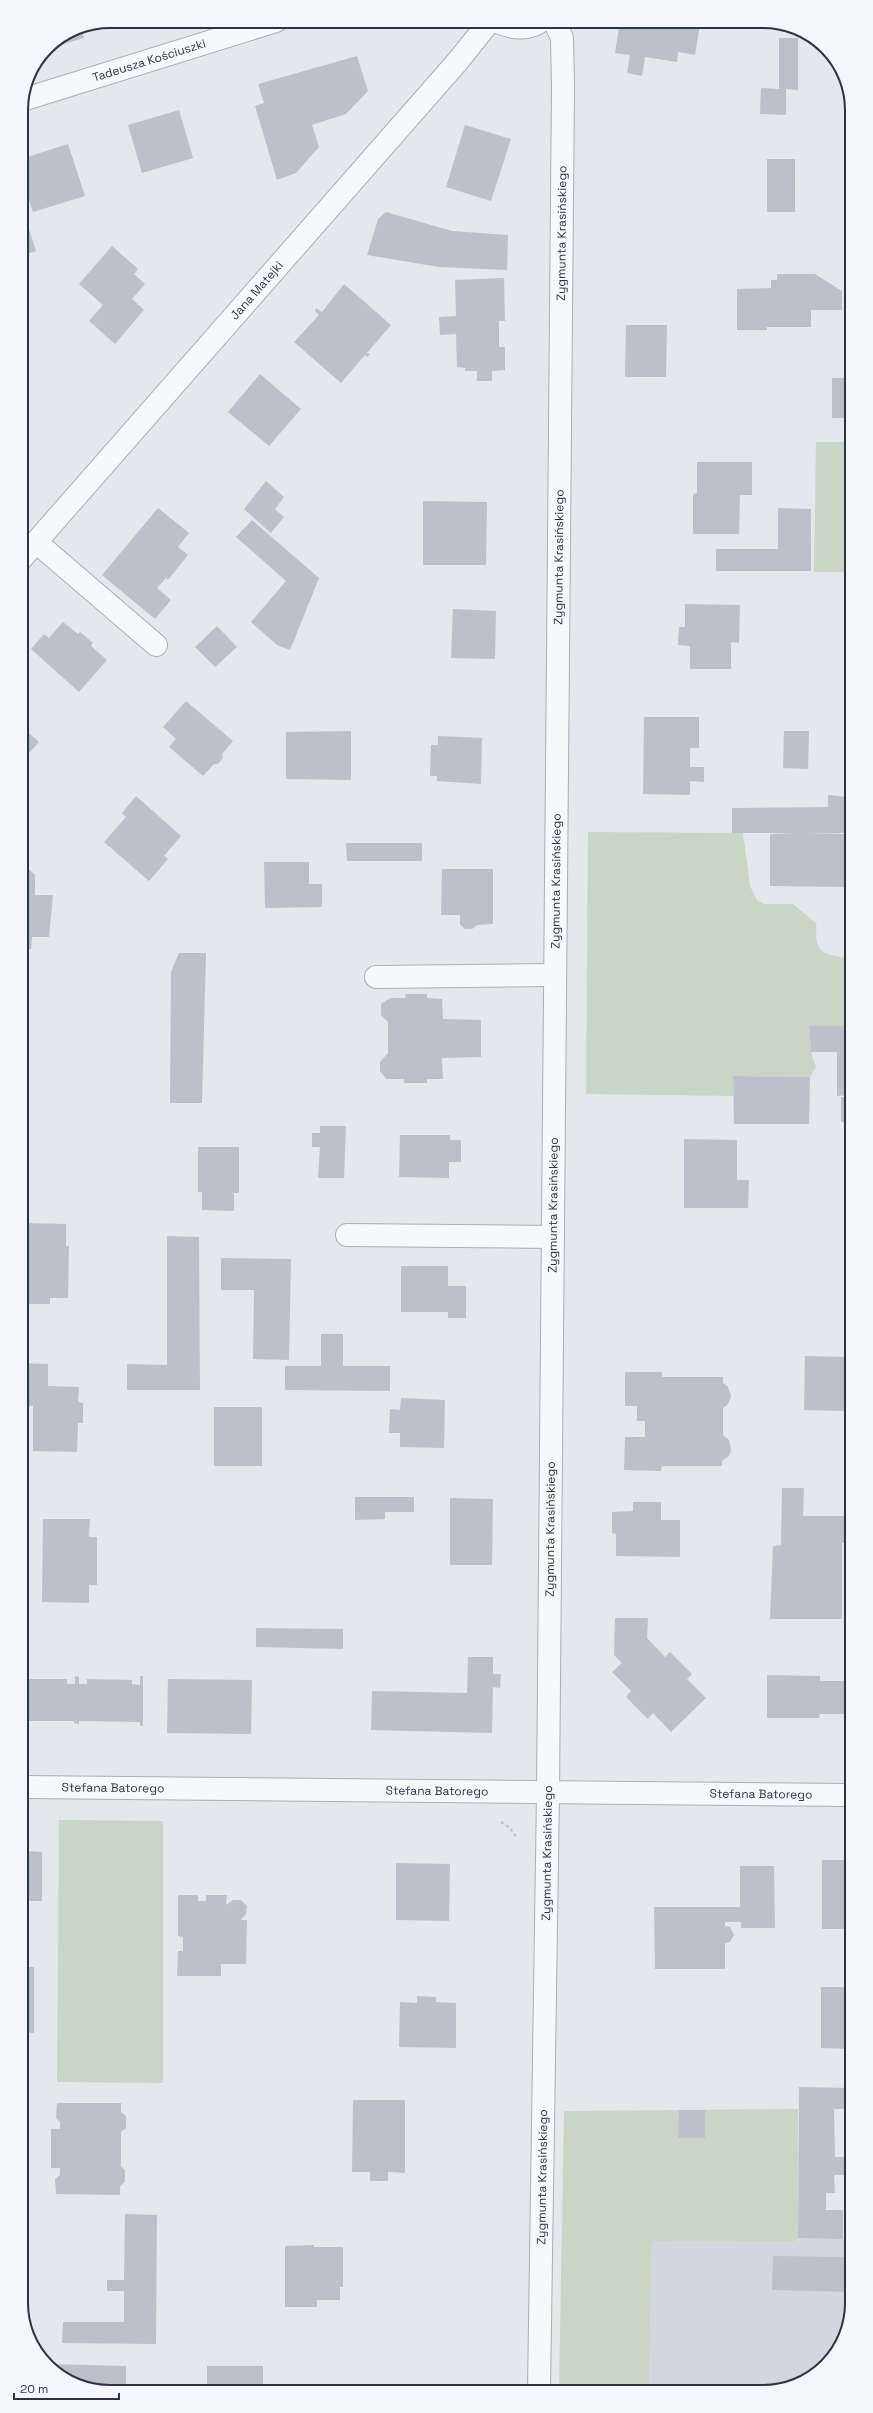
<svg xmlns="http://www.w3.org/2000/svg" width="873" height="2413" viewBox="0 0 873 2413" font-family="'Space Grotesk',sans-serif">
<rect width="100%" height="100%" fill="#e4e7ec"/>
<!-- built -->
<path fill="#d2d6de" d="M798,2238L843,2239L852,2243V2304L834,2357L786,2389H649L652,2241L794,2242Z"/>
<!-- green -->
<path fill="#c9d6c5" d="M816,442H849L850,572H814Z
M588,832L743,833L750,886L757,900L764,904H793L816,923C817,929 815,937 817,942C821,959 838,953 850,960V1026H809L811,1052L816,1067L810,1077L733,1076V1096L586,1094Z
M59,1820L163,1821V2083L57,2082Z
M798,2109V2238L794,2242L652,2241L649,2389L559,2390L564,2111Z"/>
<!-- building -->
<path fill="#bbc0ca" d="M620,21H682L700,25L695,55L678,52L677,62L645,57L642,76L627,73L630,55L615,53Z
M81,27L84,38L63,44L62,37Z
M779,38H798V90L786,89V115L760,114L761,88L779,89Z
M357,56L368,91L346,114L312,125L319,147L296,173L277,180L255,106L264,103L258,84Z
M179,110L193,158L142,173L128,125Z
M465,125L511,139L491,201L446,187Z
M68,144L85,196L33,212L29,200L23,202L21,197V159Z
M767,159H795V212H767Z
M386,212L452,231L508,235L507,270L439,267L367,255L378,219Z
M28,226L36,251L21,256V228Z
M112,246L138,269L134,274L145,284L132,299L144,310L115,344L89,321L103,305L79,284Z
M777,274H815L842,291V310H811V327H767V330H737V289L771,288V280H777Z
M504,278L505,321H499V347H505V370L492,371V381H477V371H465V368L457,367L456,334L440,335L439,317L456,316L455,280Z
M344,284L391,325L367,353L370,354L367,357L365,355L341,383L294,342L319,315L315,311L316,308L322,312Z
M626,325H667L666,377H625Z
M260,374L301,409L269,446L228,412Z
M832,378H849V418H832Z
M697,462H752V495H740L739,534H693V494L697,493Z
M266,481L284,497L275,509L284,517L271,533L244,509Z
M423,501L487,502L486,565H423Z
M158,508L189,533L178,547L188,555L168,580L166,578L157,588L171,600L155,619L102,575Z
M778,508L811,509V571H716V549H778Z
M252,520L319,578L290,650L277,645L251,622L286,581L236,537Z
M685,604L740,605L739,643L731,642V669H690V646L678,645L679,627H685Z
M453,609L496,611L495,659L451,658Z
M63,622L78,634L80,632L93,643L91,646L107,660L79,692L31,649L44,634L49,638Z
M217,626L237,647L215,667L195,647Z
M186,701L233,741L222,754L223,758L218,764H214L203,776L169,747L176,739L163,727Z
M644,717H699V748H690V767H704V782L690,781V795L643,794Z
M22,727L39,742L22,761Z
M351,731V780L286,779V732Z
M784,731H809L808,769L783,768Z
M438,736L482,738L481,784L437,781V776H430L431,745H438Z
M828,795L848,797L850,833L804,834H850V887L770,886V834L793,833H732V808L828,807Z
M136,796L181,836L164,856L168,859L149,881L104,842L126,817L122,813Z
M346,843H422V861H347Z
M264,862H309V884H322V907L265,908Z
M22,863L35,875V895H53L49,937H32L31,949H22Z
M442,869H493V924L477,925L472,929H465L460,924V915H441Z
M179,953H206L202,1103H170L171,972Z
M405,994H427V998L442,999L443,1019L481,1020V1057L442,1058L443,1079H427V1083H404V1079H386L380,1071V1062L388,1053V1022L381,1015V1004L390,998H406Z
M809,1026H850V1095L837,1096V1052H811Z
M733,1076L810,1077L809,1124H734Z
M841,1097H850V1122H841Z
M320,1126H346L344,1178H318L320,1147H312V1133H320Z
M400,1135H450V1140H461V1162H449V1178L399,1177Z
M684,1139L737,1140V1180H749L748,1208H684Z
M198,1147H239V1193H234V1211L202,1210V1192H198Z
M23,1223L66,1224V1246H69L68,1298H50V1304H28V1298L23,1297Z
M167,1236L199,1237L200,1390H127V1364L167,1365Z
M221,1258L291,1259L289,1360L253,1359L254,1290H221Z
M401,1266H448V1286H466V1318H448V1312H401Z
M321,1334H343V1366H390V1391L285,1390V1366H321Z
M805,1356L847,1357L845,1411L804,1410Z
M23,1363L48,1364V1386L79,1387L78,1402L83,1403V1423H78L77,1452L33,1451V1406H23Z
M625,1372H662V1377H723V1383L728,1387L731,1396L728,1404L723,1408V1435L729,1440L731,1450L729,1456L722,1461V1466H662L661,1471L624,1470L625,1437H645V1421H637V1406H625Z
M401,1398L445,1400L444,1448L400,1447V1433H389L390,1409L400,1410Z
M214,1407H262V1466H214Z
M782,1488H804L803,1516H851V1543H842V1619H770L773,1546L781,1545Z
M355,1497H414V1512H385V1519L355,1520Z
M450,1498L493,1499L492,1565H450Z
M633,1502H661V1520H680V1557L616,1556V1534L612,1533V1512L633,1511Z
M43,1519H90L89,1537H97V1585H89V1603L42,1602Z
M615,1618H648L647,1638L665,1657L670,1652L692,1674L687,1679L706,1698L671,1732L653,1713L648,1719L626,1697L631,1691L612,1672L622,1663L614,1655Z
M256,1628L343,1629V1649L256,1647Z
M468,1657H493V1674H501L500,1688L493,1687L492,1733L371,1730L372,1691L467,1693Z
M767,1675L820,1676V1681H851V1714H820L819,1718H767Z
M75,1676L79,1677V1684H87V1679L132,1680V1684L140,1685V1676H143V1726H140V1722L79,1721V1724L74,1723V1721H23V1679H67V1684H75Z
M168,1679L252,1680L251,1734L167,1733Z
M23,1851L42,1852V1901H24Z
M822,1860H851V1929H822Z
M396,1863L450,1864L449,1921L396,1920Z
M740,1866H774L775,1928H741V1922H725V1926L730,1927L734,1935L730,1942L725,1943V1969H655L654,1907H740Z
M178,1895H198V1901H206V1895H227L226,1905L233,1900H241L247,1906L246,1914L241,1920H247L246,1964H221V1976H177L178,1951H183V1937L178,1936Z
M24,1967H34V2033L24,2032Z
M821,1987H852V2049L821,2048Z
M417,1996L436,1997V2002L456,2003V2048L399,2047L400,2002L417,2003Z
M799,2087L852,2088V2109H834L835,2157H852L851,2167L845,2175H834L835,2193H826V2210H843V2239L798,2238Z
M353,2100H405V2173L388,2172V2181H370V2172H352Z
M57,2103H121V2112L126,2116V2128L121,2132V2166L125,2170V2182L120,2186V2195L56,2194L55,2179L60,2175V2168H51V2129H60V2122L56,2118Z
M679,2110H705V2138H678Z
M125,2214L157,2215L156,2344L62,2343L63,2322H124V2291H107V2280H124Z
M314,2245V2247H343V2287H340V2300H317V2307H285V2246Z
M773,2256L852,2257V2292L772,2290Z
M48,2364L126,2366V2392H104L51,2370Z
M207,2366H263V2391H207Z"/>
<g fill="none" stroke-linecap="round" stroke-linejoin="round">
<!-- minor casing -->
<g stroke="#a9aeb7" stroke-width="24">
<g id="minor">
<path d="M495,21C510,28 527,31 541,21"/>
<path id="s1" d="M22,100L276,21"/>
<path d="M36,542L156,645"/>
<path id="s2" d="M22,558L458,61L490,21"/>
<path d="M376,977L554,975"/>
<path d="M347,1235L553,1237"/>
<path id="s3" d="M23,1787L851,1795"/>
<path id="s4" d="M539,2390L548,1793L563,86L562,38L554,21"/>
</g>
</g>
<!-- path -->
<path stroke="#c2c5cb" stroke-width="2.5" stroke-dasharray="3 3" stroke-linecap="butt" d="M22,594L27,588
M501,1822L510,1828L517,1838"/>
<!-- minor -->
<use href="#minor" stroke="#f7f8fa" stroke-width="22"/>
</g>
<g text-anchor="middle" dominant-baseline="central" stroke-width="3" stroke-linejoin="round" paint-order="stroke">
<!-- street labels -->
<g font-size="12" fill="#2b3445" stroke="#f4f6f9">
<text stroke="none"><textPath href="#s1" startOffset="133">Tadeusza Kościuszki</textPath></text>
<text stroke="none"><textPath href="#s4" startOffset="2157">Zygmunta Krasińskiego</textPath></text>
<text stroke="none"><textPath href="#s2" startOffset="356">Jana Matejki</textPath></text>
<text stroke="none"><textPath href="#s4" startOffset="1833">Zygmunta Krasińskiego</textPath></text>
<text stroke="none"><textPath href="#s4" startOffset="1509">Zygmunta Krasińskiego</textPath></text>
<text stroke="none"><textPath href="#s4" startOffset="1185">Zygmunta Krasińskiego</textPath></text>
<text stroke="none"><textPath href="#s4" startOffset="861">Zygmunta Krasińskiego</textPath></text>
<text stroke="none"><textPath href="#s3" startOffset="90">Stefana Batorego</textPath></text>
<text stroke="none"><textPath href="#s3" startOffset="414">Stefana Batorego</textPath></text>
<text stroke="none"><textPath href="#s3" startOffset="738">Stefana Batorego</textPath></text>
<text stroke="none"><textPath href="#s4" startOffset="537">Zygmunta Krasińskiego</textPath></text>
<text stroke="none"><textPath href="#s4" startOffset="213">Zygmunta Krasińskiego</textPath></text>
</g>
</g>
<!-- crop -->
<path d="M0 0H873V2413H0ZM110 28H763A82 82 0 0 1 845 110V2303A82 82 0 0 1 763 2385H110A82 82 0 0 1 28 2303V110A82 82 0 0 1 110 28Z" fill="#f4f6f9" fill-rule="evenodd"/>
<path fill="none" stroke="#2b3445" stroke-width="2" d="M110 28H763A82 82 0 0 1 845 110V2303A82 82 0 0 1 763 2385H110A82 82 0 0 1 28 2303V110A82 82 0 0 1 110 28Z"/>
<!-- scale -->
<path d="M14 2393v6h105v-6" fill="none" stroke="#2b3445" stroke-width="2"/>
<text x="20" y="2393" font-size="12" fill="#2b3445" stroke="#f4f6f9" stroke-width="3" paint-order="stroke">20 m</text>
</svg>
